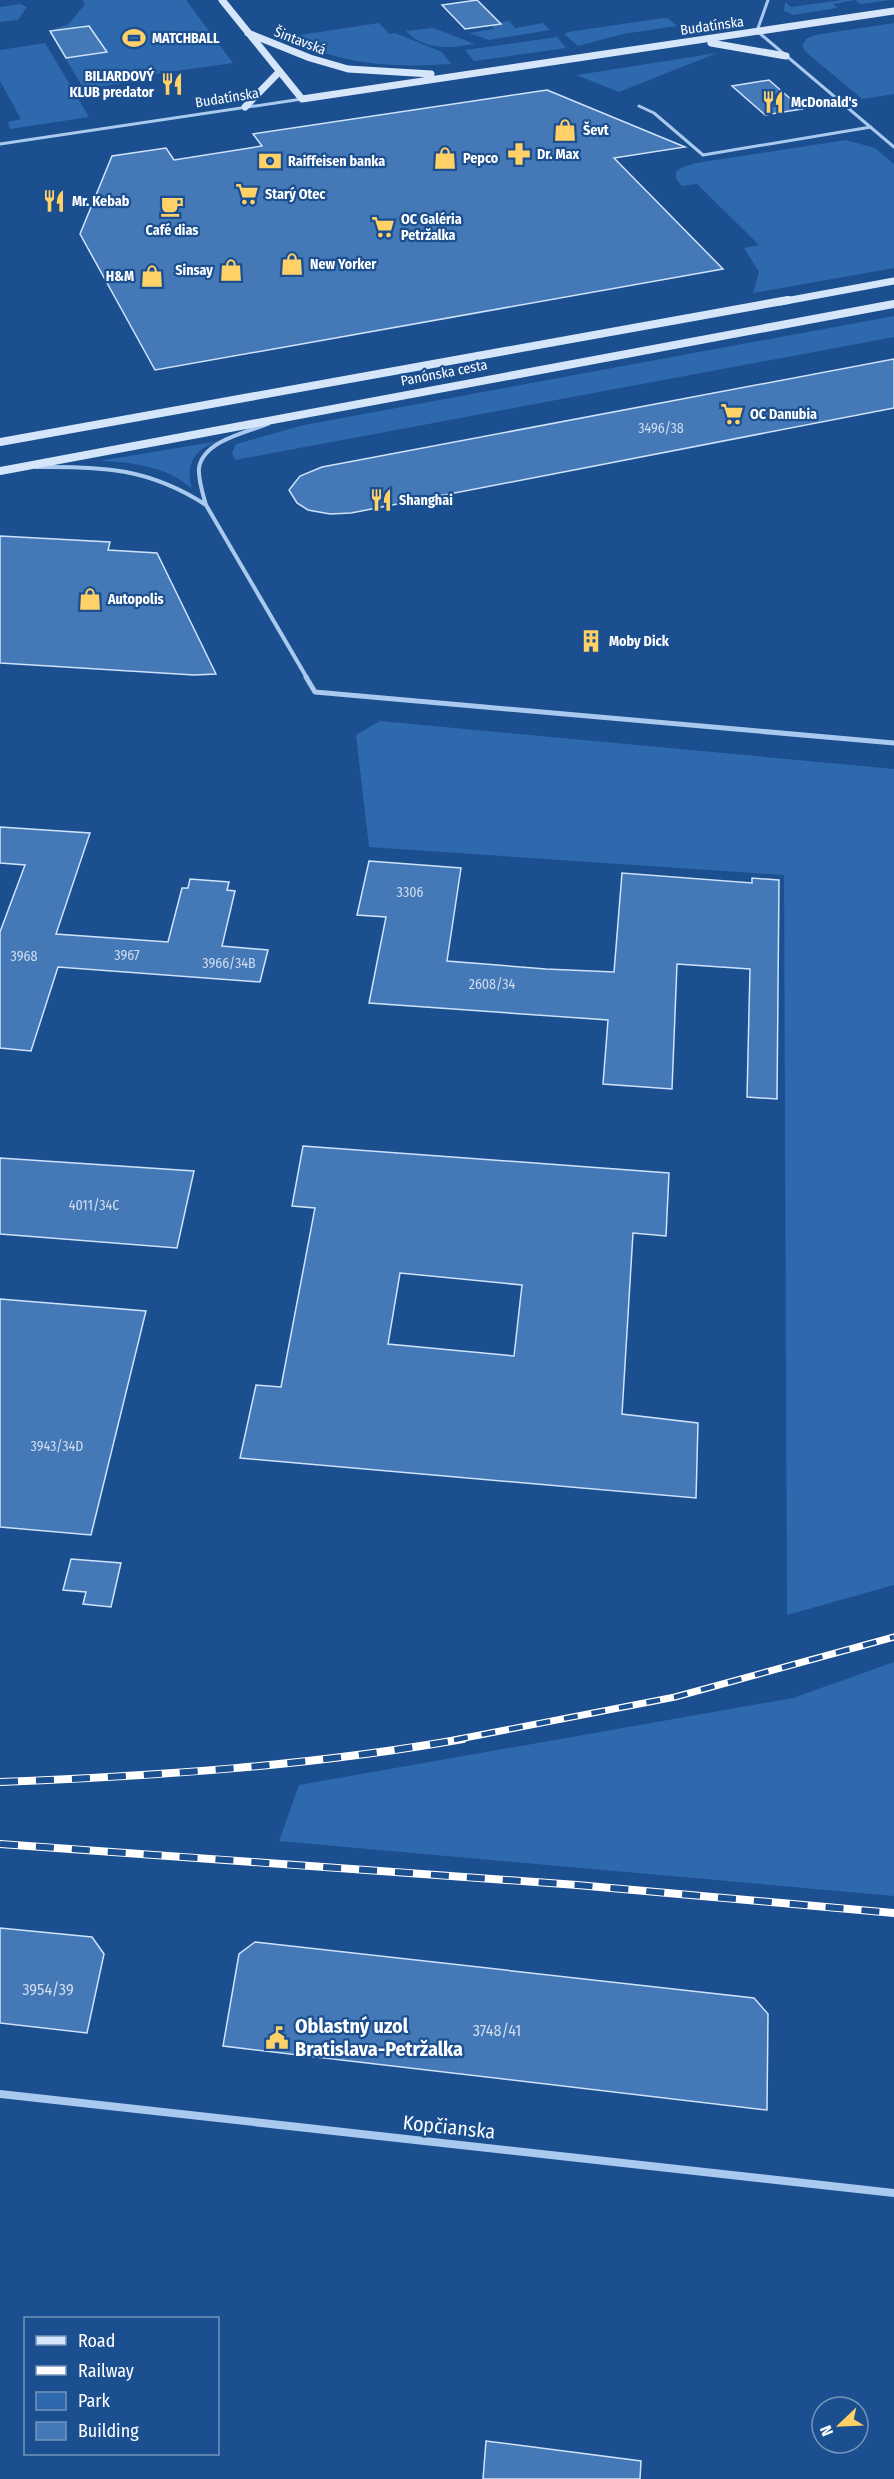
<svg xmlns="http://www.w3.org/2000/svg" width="894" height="2479" viewBox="0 0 894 2479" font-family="'Fira Sans Condensed',sans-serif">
<rect width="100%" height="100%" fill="#1b4f8f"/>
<!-- green -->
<path fill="#2e69ad" d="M82,0H186L233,63L134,77L136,81L84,89L49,31L69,24L85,4Z
M842,0H891L860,4L855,0L833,4L837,8L793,15L784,11L785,2L791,7Z
M20,4L27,7L18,20L0,22V7Z
M663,18L669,19L677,26L623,34L578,46L564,34L568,32Z
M509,21L515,28L543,23L550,30L489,40L469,33L494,29L490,24Z
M379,23L389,34L395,33L442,52L451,64C393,68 339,65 287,37Z
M894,23V94L862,99L806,52L802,46L806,39L815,35Z
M433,28L475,44C452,48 424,51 406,31Z
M557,37L566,48L474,61L465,50Z
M45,43L89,117L10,129L8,122L21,119L0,81V50Z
M717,53L619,92L576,75H577Z
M846,140L875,148L894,164V268L753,293L759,272L744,248L759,245L697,184L682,186L676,179V172L683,167L696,163Z
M894,316V337L235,460L232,453L236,444L304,425Z
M219,441C195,449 185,463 192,489C167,466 132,462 99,461Z
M380,721L894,769V1585L787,1615L784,875L369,847L356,735Z
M894,1662V1896L279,1841L299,1785L793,1698Z"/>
<!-- building -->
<path fill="#4478b7" stroke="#cfe3fa" stroke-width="1.5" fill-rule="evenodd" d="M477,0L501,24L465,29L442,5Z
M89,26L107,52L66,58L50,31Z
M769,80L802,109L765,115L732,86Z
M547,90L685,147L614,158L723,269L155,370L80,234L112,156L166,148L174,160L262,146L253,134Z
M894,359V408L351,513L330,514L308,510L297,503L289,490L300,476L322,467Z
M0,536L110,542L108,550L157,553L216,674L194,675L0,663Z
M0,827L90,833L56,934L168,942L182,888H188L190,879L229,882L227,890L235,891L222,946L268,950L260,982L58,967L31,1051L0,1048V932L25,865L0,863Z
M369,861L461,868L447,961L546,969L614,972L622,873L752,883V878L779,880L777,1099L747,1097L750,969L677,964L672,1089L603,1084L608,1020L369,1003L386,917L357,915Z
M303,1146L669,1173L666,1236L633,1233L622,1414L698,1423L696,1498L240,1458L256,1385L281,1387L315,1208L292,1206ZM400,1273L522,1285L514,1356L388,1344Z
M0,1158L194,1171L177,1248L0,1234Z
M0,1299L146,1311L91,1535L0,1527Z
M71,1559L121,1563L111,1607L83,1604L86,1592L63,1590Z
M0,1928L92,1937L104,1954L87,2033L0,2023Z
M255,1942L754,1998L768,2014L767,2110L223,2046L239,1954Z
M486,2441L641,2461L640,2479H483Z"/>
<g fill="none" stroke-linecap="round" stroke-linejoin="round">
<!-- street-far3 -->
<path stroke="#a9c9ee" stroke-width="3" d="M768,0L757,31L894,147
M639,106L654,113L703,155L871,127
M0,144L302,99"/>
<!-- street-far2 -->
<path stroke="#a9c9ee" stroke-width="4" d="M268,424C247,432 203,441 199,468C198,480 203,494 206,505L307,678
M36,467C102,466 149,468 206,505"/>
<!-- street-far1 -->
<path stroke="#a9c9ee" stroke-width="5" d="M306,677L315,692L894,743"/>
<!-- street -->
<path stroke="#a9c9ee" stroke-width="8" d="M0,2094L894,2193"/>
<!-- secondary-far1 -->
<path stroke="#d6e6fa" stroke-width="7" d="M222,0L302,99L894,11
M248,33L310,58L348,69L431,74
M711,43L786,56
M245,107L279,72
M780,302L894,281"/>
<!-- secondary -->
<path stroke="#d6e6fa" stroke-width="8" d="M0,442L788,300
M0,471L894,304"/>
<!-- rail-far1 casing -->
<g stroke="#fff" stroke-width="7">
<path id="rail-far1" d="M454,1740L675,1697L894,1637"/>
</g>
<!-- rail casing -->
<g stroke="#fff" stroke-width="8">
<path id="rail" d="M0,1782C155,1776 310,1766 463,1739
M0,1844L577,1885L894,1913"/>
</g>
<!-- rail-far1 -->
<use href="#rail-far1" stroke="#1b4f8f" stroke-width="4.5" stroke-dasharray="14" stroke-linecap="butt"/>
<!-- rail -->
<use href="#rail" stroke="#1b4f8f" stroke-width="6" stroke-dasharray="18" stroke-linecap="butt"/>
</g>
<!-- icons -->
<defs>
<g id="stadium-bare" transform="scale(1.8)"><path d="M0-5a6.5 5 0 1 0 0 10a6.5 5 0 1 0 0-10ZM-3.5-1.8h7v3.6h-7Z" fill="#ffd166" stroke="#1b4f8f" stroke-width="2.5" paint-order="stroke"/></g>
<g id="restaurant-bare" transform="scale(1.8)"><path d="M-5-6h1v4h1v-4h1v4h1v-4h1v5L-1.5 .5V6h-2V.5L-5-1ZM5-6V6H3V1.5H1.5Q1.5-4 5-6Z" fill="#ffd166" stroke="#1b4f8f" stroke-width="2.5" paint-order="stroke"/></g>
<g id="shop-bare" transform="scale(1.8)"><path d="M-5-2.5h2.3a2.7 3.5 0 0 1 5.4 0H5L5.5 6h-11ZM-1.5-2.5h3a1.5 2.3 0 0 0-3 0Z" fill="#ffd166" stroke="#1b4f8f" stroke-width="2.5" paint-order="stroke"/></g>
<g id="pharmacy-bare" transform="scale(1.8)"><path d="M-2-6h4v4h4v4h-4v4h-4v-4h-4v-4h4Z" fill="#ffd166" stroke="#1b4f8f" stroke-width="2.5" paint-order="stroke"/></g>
<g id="bank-bare" transform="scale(1.8)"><path d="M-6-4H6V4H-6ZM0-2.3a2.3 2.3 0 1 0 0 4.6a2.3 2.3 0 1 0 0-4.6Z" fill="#ffd166" stroke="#1b4f8f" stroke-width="2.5" paint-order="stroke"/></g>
<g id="supermarket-bare" transform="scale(1.8)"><path d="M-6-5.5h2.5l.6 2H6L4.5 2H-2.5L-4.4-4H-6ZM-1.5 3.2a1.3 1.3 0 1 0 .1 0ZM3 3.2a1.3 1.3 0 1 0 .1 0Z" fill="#ffd166" stroke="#1b4f8f" stroke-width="2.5" paint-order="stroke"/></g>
<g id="cafe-bare" transform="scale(1.8)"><path d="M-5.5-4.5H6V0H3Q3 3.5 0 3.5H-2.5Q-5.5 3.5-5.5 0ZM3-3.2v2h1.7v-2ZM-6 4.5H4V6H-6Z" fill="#ffd166" stroke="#1b4f8f" stroke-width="2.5" paint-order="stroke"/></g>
<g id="building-bare" transform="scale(1.8)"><path d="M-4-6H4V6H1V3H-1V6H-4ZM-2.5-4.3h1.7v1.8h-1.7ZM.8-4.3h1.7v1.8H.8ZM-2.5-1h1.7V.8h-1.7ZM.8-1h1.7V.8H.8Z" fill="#ffd166" stroke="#1b4f8f" stroke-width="2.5" paint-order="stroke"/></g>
<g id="civic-bare" transform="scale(1.8)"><path d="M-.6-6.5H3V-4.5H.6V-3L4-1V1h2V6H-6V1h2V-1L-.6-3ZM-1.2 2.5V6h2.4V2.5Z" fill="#ffd166" stroke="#1b4f8f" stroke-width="2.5" paint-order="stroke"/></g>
</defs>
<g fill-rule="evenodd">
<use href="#stadium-bare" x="134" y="38"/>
<use href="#restaurant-bare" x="172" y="84"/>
<use href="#restaurant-bare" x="773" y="102"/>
<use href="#shop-bare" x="565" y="130"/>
<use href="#pharmacy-bare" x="519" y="154"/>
<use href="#shop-bare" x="445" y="158"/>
<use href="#bank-bare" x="270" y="161"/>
<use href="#supermarket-bare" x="247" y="194"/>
<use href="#restaurant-bare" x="54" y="201"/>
<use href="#cafe-bare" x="172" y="206"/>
<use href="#supermarket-bare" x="383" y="227"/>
<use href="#shop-bare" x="292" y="264"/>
<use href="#shop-bare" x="231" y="270"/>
<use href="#shop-bare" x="152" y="276"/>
<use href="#supermarket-bare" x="732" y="414"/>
<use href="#restaurant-bare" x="381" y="500"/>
<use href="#shop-bare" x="90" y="599"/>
<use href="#building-bare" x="591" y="641"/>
<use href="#civic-bare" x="277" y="2038"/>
</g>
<g text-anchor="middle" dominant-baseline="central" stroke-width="4.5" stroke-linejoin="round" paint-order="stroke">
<!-- far-street labels -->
<g font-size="14" fill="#fff" stroke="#1b4f8f">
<text transform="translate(712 26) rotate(-8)">Budatínska</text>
<text transform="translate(300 41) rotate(21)">Šintavská</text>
<text transform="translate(227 98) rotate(-9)">Budatínska</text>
<text transform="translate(444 373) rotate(-11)">Panónska cesta</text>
</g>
<!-- far-poi labels -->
<g font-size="14" font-weight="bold" fill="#fff" stroke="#1b4f8f" text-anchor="start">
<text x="152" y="38">MATCHBALL</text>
<text x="154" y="76" text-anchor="end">BILIARDOVÝ<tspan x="154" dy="16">KLUB predator</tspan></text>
<text x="791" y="102">McDonald's</text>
<text x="583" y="130">Ševt</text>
<text x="537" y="154">Dr. Max</text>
<text x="463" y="158">Pepco</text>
<text x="288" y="161">Raiffeisen banka</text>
<text x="265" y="194">Starý Otec</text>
<text x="72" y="201">Mr. Kebab</text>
<text x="401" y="219">OC Galéria<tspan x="401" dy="16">Petržalka</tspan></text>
<text x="172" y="230" text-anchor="middle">Café dias</text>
<text x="310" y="264">New Yorker</text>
<text x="213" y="270" text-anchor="end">Sinsay</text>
<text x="134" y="276" text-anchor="end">H&amp;M</text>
<text x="750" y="414">OC Danubia</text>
<text x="399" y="500">Shanghai</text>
<text x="108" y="599">Autopolis</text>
<text x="609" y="641">Moby Dick</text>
</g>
<!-- number labels -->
<g font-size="14" fill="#d0dded">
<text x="661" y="428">3496/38</text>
<text x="410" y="892">3306</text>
<text x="127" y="955">3967</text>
<text x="24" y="956">3968</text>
<text x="229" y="963">3966/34B</text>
<text x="492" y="984">2608/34</text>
<text x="94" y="1205">4011/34C</text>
<text x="57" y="1446">3943/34D</text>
</g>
<!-- near-number labels -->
<g font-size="16" fill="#d0dded">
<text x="48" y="1989">3954/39</text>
<text x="497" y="2030">3748/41</text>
</g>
<!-- near-poi labels -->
<g font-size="20" font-weight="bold" fill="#fff" stroke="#1b4f8f" text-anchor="start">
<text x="295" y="2026">Oblastný uzol<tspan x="295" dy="23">Bratislava-Petržalka</tspan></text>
</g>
<!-- near-street labels -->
<g font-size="20" fill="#fff" stroke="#1b4f8f">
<text transform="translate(449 2127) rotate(6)">Kopčianska</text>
</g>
</g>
<!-- legend -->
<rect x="24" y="2317" width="195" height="138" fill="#1b4f8f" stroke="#7695bc" stroke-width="1.5"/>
<rect x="36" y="2336" width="30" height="9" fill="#d6e6fa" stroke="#7695bc" stroke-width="1.5"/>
<text x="78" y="2347" font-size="18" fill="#ffffff">Road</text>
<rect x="36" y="2366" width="30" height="9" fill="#ffffff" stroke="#7695bc" stroke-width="1.5"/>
<text x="78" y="2377" font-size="18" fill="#ffffff">Railway</text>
<rect x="36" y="2392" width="30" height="18" fill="#2e69ad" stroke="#7695bc" stroke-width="1.5"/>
<text x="78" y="2407" font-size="18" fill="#ffffff">Park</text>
<rect x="36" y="2422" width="30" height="18" fill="#4478b7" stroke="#7695bc" stroke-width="1.5"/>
<text x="78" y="2437" font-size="18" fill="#ffffff">Building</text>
<!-- north arrow -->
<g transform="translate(840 2425) rotate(247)"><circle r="28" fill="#1b4f8f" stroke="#7695bc" stroke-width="1.5"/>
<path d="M0-4.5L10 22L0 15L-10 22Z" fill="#ffd166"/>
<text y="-9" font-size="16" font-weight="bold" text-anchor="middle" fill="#ffffff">N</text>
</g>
</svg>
